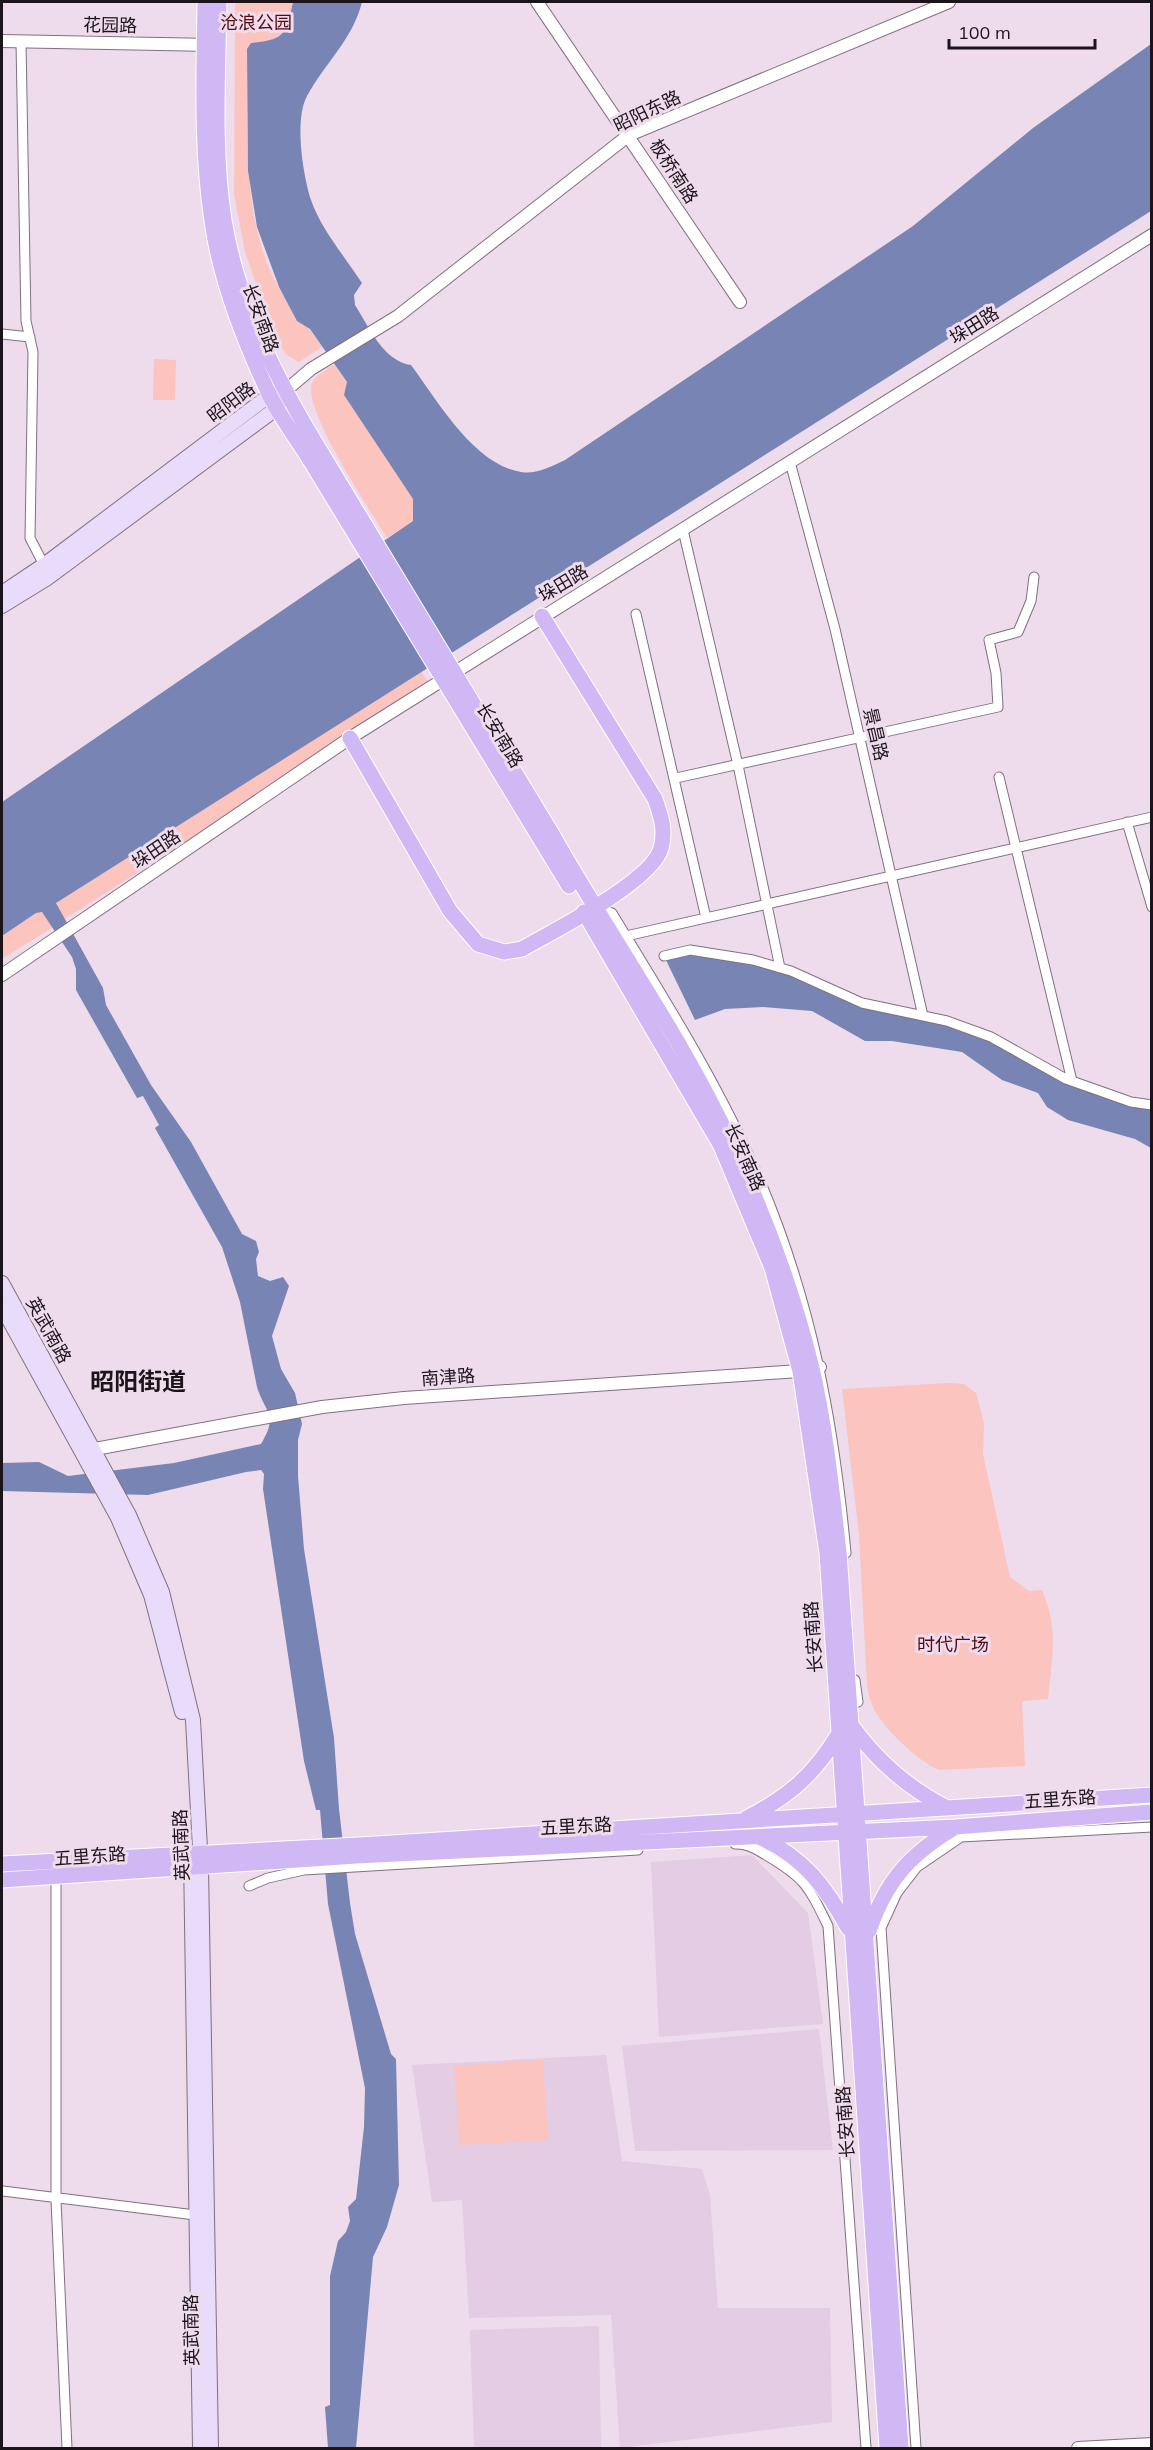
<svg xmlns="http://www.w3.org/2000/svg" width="1153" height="2450" viewBox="0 0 1153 2450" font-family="Mulish,'Noto Sans SC',sans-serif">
<rect width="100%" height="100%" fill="#eedcec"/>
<!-- built -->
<path fill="#e4cce2" d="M752,1855L808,1913L823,2024L659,2037L651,1862Z
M819,2029L833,2150L635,2151L622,2046Z
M606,2055L622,2161L702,2169L710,2195L718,2308H830L832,2422L620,2448L611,2315L469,2318L462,2200L432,2202L412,2065Z
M599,2326L601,2448H474L470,2330Z"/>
<!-- green -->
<path fill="#fbc4bf" d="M235,2H293C285,37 282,38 247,49C248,123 240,221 279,288C292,309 309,327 322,347L299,362L285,354L269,321L245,252L234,194Z
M154,359L176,360L175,400H153Z
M334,364L347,382L345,395L413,499V521L387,538C373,514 298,404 313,381C317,375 328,369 334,364Z
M421,671L431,687L63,920L55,907L59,899Z
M39,911L46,915L53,927L2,959V936Z
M949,1383L964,1384L976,1393L984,1423L983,1454L1010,1577L1029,1591L1042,1590C1059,1628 1052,1659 1048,1699L1022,1701L1025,1766L939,1770C919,1762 884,1729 874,1709C870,1702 869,1694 867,1686L859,1535L842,1389Z
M543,2060L548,2140L459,2145L454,2066Z"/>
<!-- water -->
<path fill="#7884b4" d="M293,2H362C353,39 325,63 307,96C294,120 303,175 311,200C321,229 345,257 362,283L354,295L355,305C369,327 383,361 411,365C438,401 473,464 521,472C536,475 552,466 565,460L913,226L1033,128L1151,44V211L56,903L103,988L106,1005L151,1085L191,1142L242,1234L256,1241L259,1252L256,1259L258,1276L270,1281L283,1277L289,1286L272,1336L281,1369L295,1393L302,1424L298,1440V1476L304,1549L334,1738L339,1809L350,1903L355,1934L391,2054L396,2059L399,2185L387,2227L373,2257L356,2448H328L325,2407L330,2405V2276L338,2241L346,2232L350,2221L348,2207L356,2199L364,2127L365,2088L328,1904L320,1810H316L304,1761L263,1489L264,1474L261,1470L246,1472L148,1495L2,1491V1463L39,1462L68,1476L174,1463L261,1444C279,1414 265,1413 257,1387L240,1302L222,1247L155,1128L159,1125L143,1096L137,1098L76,990V969L72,957L42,912L36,913L2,936V802L413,521V499L344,395L347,382L310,329L297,321L279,287L257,227L248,171L247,49L251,43C286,40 286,33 293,2Z
M690,950L753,960L834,990L991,1037L1066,1079L1151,1105V1148L1135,1139L1068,1120L1047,1107L1038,1093L1002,1080L962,1052L892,1041H865L812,1011L763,1007L725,1009L695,1020L664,956Z"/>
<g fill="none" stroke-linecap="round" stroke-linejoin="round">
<!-- minor casing -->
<g stroke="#80707e" stroke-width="11">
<path id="minor" d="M21,42L26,321L33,352L30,538L44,565
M2,334L30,337
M790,462L835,629L923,1016
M683,530L738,765L780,968
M636,614L706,918
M999,777L1072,1081
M676,778L998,707L996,673L989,640L1018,632L1031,601L1034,577
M1127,822L1152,907
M596,908L612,913C665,1000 721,1088 761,1183C812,1304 834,1423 846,1553
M626,936L1152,817
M664,956L690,950L753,960L791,971L862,1003L947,1021L991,1037L1066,1079L1131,1102L1152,1105
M855,1680L858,1702
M735,1844C747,1843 757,1850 766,1855C805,1878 808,1885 828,1926L866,2448
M56,1878V2200L67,2448
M249,1886L268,1878L304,1870L638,1850
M3,2191L195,2215
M916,2448L881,1928L897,1893L917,1867L961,1837L1152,1827"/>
</g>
<!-- tertiary casing -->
<g stroke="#80707e" stroke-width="14">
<path id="tertiary" d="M537,2L740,302
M2,41L213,45
M284,392L311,369L398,316L629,135L949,2
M2,975L350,738L1152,235
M87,1453L95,1449L322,1407L404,1398L800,1371L820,1367
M1078,2448L1152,2444"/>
</g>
<!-- secondary casing -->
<g stroke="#80707e" stroke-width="16">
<path id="secondary" d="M2,593L44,565L270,395L279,393
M2,606L46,579L277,408L281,400
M2,1283L129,1515L162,1592L193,1720L201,1867L211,2448
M2,1307L118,1518L151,1595L182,1712
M191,1857L200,2448"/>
</g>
<!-- primary casing -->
<g stroke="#fff" stroke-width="17">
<path id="primary" d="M205,2C204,74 201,149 212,221C220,279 244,341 269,394C280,417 297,439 310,460
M219,2C218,73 213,149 224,220C238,305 278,382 322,454
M350,738L450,911L478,944L504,952L522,949C553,931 653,881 661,848C666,830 661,816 655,799L542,616
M552,834C610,937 681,1035 731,1143C765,1215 793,1291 812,1368C826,1429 832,1491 839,1552L901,2448
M541,840L569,886
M584,912L721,1146L772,1268L800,1371L827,1553L887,2448
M851,1725C878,1762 907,1787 947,1808
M747,1818C789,1796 813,1776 838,1735
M761,1838C804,1858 826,1887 848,1928
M2,1864L359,1845L1152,1795
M2,1880L356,1856L955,1827L1152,1812
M869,1931C886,1881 909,1855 954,1828"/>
</g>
<!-- minor -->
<use href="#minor" stroke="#fff" stroke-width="9"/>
<!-- tertiary -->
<use href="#tertiary" stroke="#fff" stroke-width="12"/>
<!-- secondary -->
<use href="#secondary" stroke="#e8dcfa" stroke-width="14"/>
<!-- primary -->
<use href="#primary" stroke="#d0b8f5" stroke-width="15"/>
<!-- primary-bridge casing -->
<g stroke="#fff" stroke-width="17" stroke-linecap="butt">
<path id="primary-bridge" d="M322,454L552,834
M310,460L541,840"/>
</g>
<!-- primary-bridge -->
<use href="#primary-bridge" stroke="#d0b8f5" stroke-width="15"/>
</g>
<g text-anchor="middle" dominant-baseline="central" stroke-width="6" stroke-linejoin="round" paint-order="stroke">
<!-- park labels -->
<g font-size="18" fill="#540a0e" stroke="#eedcec">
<text x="256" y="22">沧浪公园</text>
<text x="953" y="1644">时代广场</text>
</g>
<!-- street labels -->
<g font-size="18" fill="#1b151b" stroke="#eedcec">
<text transform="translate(110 25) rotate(1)">花园路</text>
<text transform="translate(647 111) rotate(-26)">昭阳东路</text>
<text transform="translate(674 171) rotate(57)">板桥南路</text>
<text transform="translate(261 318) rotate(70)">长安南路</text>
<text transform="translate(974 325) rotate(-32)">垛田路</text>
<text transform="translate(231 402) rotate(-37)">昭阳路</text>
<text transform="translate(563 583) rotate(-31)">垛田路</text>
<text transform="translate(876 734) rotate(77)">景昌路</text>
<text transform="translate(500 735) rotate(59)">长安南路</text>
<text transform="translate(156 849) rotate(-34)">垛田路</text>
<text transform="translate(745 1157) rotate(66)">长安南路</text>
<text transform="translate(49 1330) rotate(61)">英武南路</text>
<text transform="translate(448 1377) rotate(-4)">南津路</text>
<text transform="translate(813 1637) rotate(-94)">长安南路</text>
<text transform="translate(1060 1799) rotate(-4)">五里东路</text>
<text transform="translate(576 1826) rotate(-3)">五里东路</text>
<text transform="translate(181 1845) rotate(-92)">英武南路</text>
<text transform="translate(90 1856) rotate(-4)">五里东路</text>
<text transform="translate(845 2122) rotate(-94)">长安南路</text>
<text transform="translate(191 2330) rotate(-91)">英武南路</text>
</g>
<!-- district labels -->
<g font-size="24" font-weight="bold" fill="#1b151b" stroke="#eedcec">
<text x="138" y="1381">昭阳街道</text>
</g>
</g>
<!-- border -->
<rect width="1153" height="2450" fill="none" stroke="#1b151b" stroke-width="6"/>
<!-- scale -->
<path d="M949 39v9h146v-9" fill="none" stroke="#1b151b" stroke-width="3"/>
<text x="958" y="39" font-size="18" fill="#1b151b" stroke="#eedcec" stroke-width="4.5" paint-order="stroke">100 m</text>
</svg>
